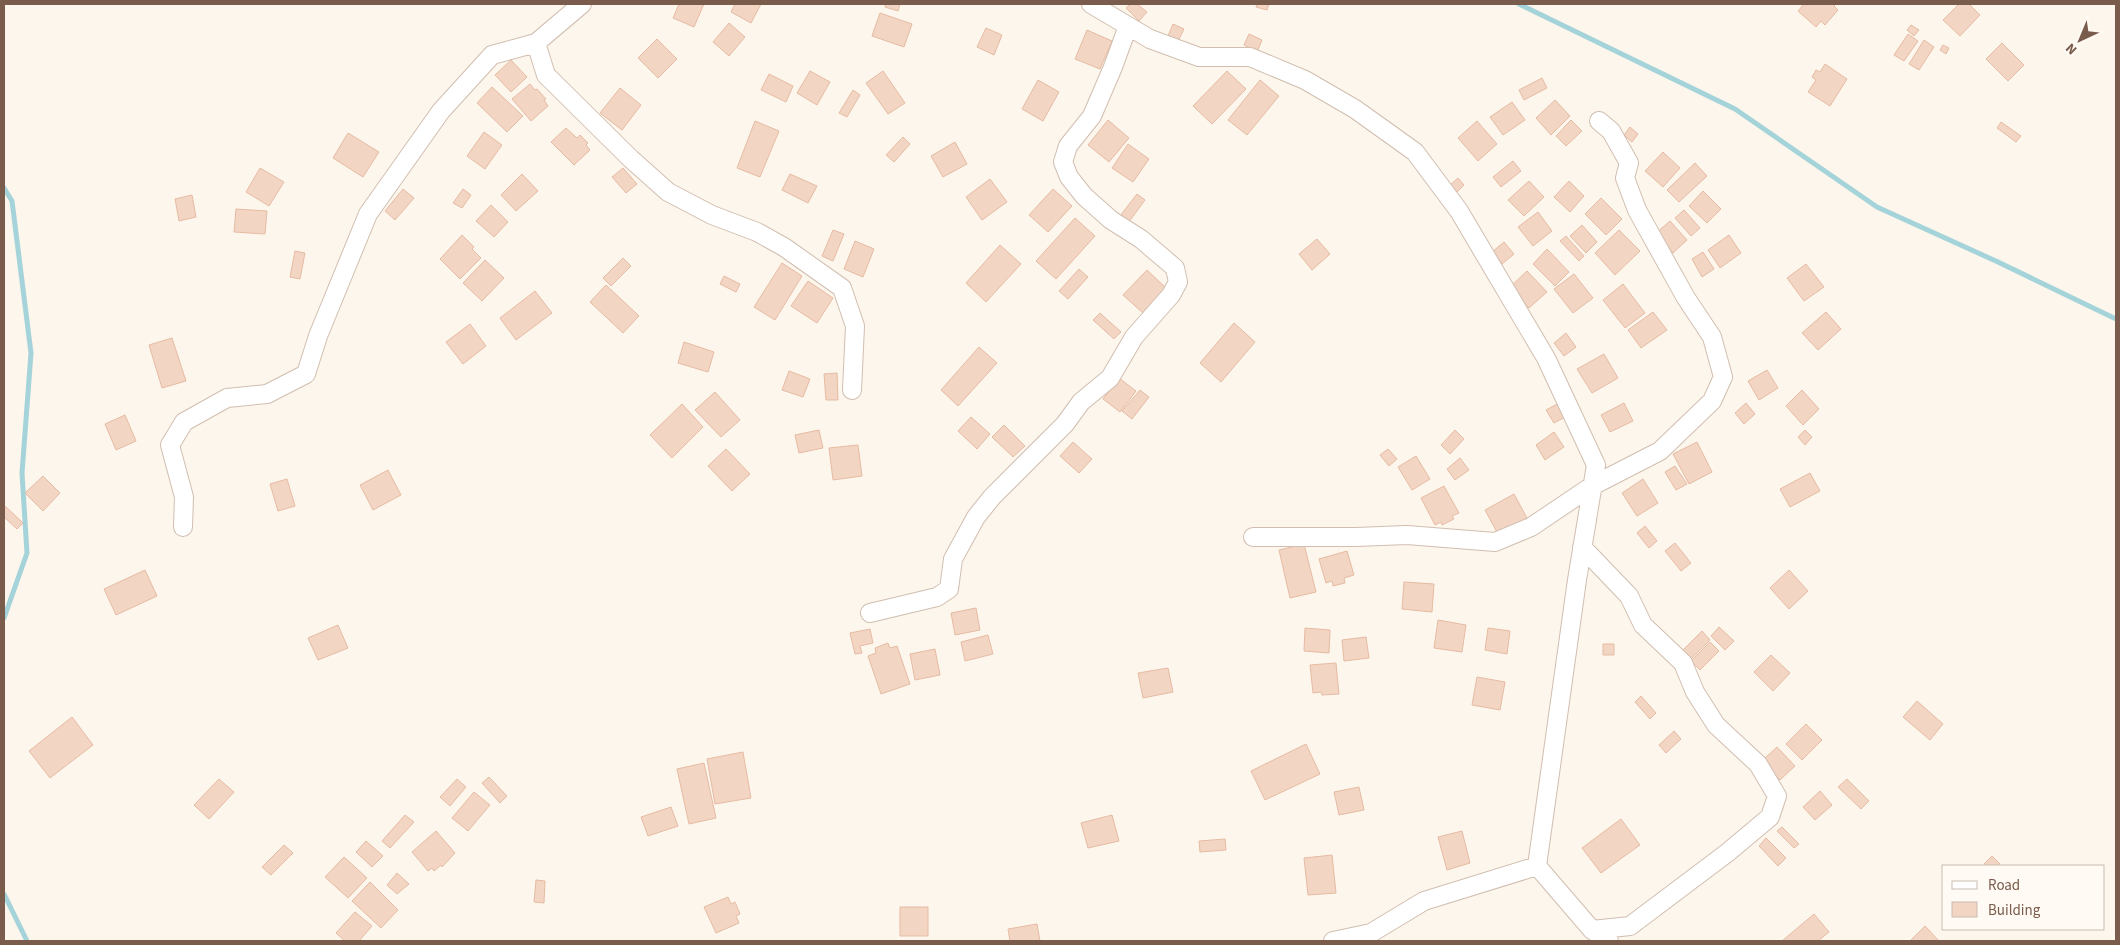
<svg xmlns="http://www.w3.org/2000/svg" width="2120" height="945" viewBox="0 0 2120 945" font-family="'Source Sans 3',sans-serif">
<rect width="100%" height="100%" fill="#fdf6ec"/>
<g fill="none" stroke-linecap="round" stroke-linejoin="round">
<!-- stream -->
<path stroke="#a5d3da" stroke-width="5" d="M1519,4L1735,109L1877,207L1998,262L2116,319
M4,188L12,201L31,353L22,473L27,553L4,618
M4,894L27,941"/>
</g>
<!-- building -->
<path fill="#f3d5c3" stroke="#e6bba3" d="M679,4H704L694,27L673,18Z
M735,4H761L751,23L731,12Z
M886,4H900L898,11L885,7Z
M1130,4H1137L1147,12L1139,21L1126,8Z
M1257,4H1269L1267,10L1256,7Z
M1804,4H1836L1834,6L1838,10L1825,25L1821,21L1816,27L1798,11Z
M1959,4H1969L1980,15L1960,36L1943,20Z
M880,13L912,24L904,47L872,36Z
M729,23L745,37L729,56L713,42Z
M1173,24L1184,29L1178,41L1168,36Z
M1911,25L1919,30L1914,36L1907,30Z
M986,28L1002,35L994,55L977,47Z
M1087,30L1112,41L1100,69L1075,59Z
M1249,34L1262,40L1257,52L1244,45Z
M1908,34L1918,41L1904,61L1894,55Z
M657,39L677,59L658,78L638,58Z
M1924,40L1934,47L1919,70L1909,64Z
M2002,43L2024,65L2008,81L1986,59Z
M1943,45L1949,48L1946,54L1940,50Z
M511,60L527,77L511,92L495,75Z
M1825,64L1847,79L1830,106L1808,92L1816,80L1812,77L1816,70L1820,72Z
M810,71L830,82L817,105L797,93Z
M883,71L905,103L888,114L866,83Z
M1227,71L1246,89L1212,124L1193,106Z
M769,74L793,86L786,102L761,90Z
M1542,78L1547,88L1524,100L1519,90Z
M1038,80L1059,92L1043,121L1022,109Z
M1260,80L1279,96L1247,135L1228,120Z
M530,84L535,90L537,89L546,99L544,100L548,106L531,121L512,99Z
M492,87L523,116L507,132L477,103Z
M620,88L641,105L622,130L600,113Z
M853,90L860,95L847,117L839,113Z
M1555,100L1570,116L1551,135L1536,118Z
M1512,102L1525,120L1503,135L1490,117Z
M1108,120L1129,138L1109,162L1088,145Z
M1571,120L1582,131L1566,146L1556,136Z
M755,121L779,131L760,177L737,168Z
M1477,121L1497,144L1478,161L1458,138Z
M2001,122L2021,136L2016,142L1997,128Z
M1630,127L1638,134L1632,142L1624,135Z
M566,128L577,138L580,135L588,143L586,145L590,150L574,165L551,142Z
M484,132L502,145L485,169L467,156Z
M348,133L379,152L363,177L333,158Z
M903,137L910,144L894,162L886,155Z
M955,142L967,164L943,177L931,156Z
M1128,144L1149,159L1133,182L1112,168Z
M1663,152L1680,168L1663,187L1645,171Z
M1513,161L1521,171L1501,187L1493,177Z
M1695,163L1707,176L1679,202L1667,190Z
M260,168L284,182L269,206L246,192Z
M623,168L637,184L626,193L612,177Z
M522,174L538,191L516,211L501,195Z
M790,174L817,186L808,203L782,190Z
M1458,178L1464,185L1455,194L1448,187Z
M990,179L1007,202L982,220L966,197Z
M1529,181L1544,197L1524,216L1508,200Z
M1569,181L1584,196L1570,212L1554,197Z
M403,189L414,198L395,220L385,211Z
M463,189L471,195L462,208L453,203Z
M1053,189L1072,206L1048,232L1029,215Z
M1703,191L1721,209L1707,223L1689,206Z
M1137,194L1145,200L1128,223L1120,216Z
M192,195L196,217L179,221L175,199Z
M1601,198L1622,219L1606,235L1585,214Z
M491,205L508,222L494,237L476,221Z
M236,209L267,211L265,234L234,232Z
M1684,210L1700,228L1691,236L1675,218Z
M1538,212L1552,231L1533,246L1518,227Z
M1075,218L1095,236L1056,279L1036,261Z
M1670,221L1687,240L1673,253L1655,234Z
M1582,225L1597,242L1586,253L1570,236Z
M833,230L844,234L833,261L822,256Z
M1619,230L1640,251L1615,275L1595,253Z
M462,235L474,247L472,249L481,258L460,279L440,259Z
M1729,235L1741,253L1720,268L1708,250Z
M1566,236L1584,256L1579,261L1560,241Z
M1317,239L1330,254L1312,270L1299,254Z
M855,241L874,249L863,277L844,269Z
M1504,242L1514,254L1502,264L1492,252Z
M1000,245L1021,264L986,302L966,283Z
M1547,249L1569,272L1555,286L1533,264Z
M295,251L305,253L300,279L290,277Z
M1703,252L1714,269L1702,277L1692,259Z
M623,258L631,266L611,286L603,278Z
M485,260L504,278L482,301L463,283Z
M782,263L802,276L775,320L754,307Z
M1806,264L1824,287L1804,301L1787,278Z
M1079,269L1088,277L1068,299L1059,291Z
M1147,270L1166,288L1143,313L1123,295Z
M1527,271L1547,292L1529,308L1510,287Z
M1574,274L1593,298L1573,313L1554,289Z
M724,276L740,284L736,292L720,284Z
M808,281L833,298L817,323L791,306Z
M1623,284L1645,313L1625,328L1603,300Z
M606,285L639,316L623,333L590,302Z
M535,291L552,313L516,340L500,318Z
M1653,312L1667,330L1641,348L1628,330Z
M1826,312L1841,329L1818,350L1802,333Z
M1100,313L1121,332L1114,339L1093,320Z
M1234,323L1255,342L1221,382L1200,363Z
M470,324L486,346L463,364L446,342Z
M1566,333L1576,347L1564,356L1554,343Z
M172,338L186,381L162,388L149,345Z
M684,342L714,352L708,372L678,363Z
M979,347L997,363L958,406L941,390Z
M1604,354L1618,378L1592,393L1577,369Z
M1767,370L1778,388L1759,400L1748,381Z
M789,371L810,379L803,397L782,390Z
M837,373L838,400H826L824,374Z
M1119,378L1136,391L1120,412L1103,399Z
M1140,390L1149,397L1132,419L1122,411Z
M1802,390L1819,409L1803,425L1786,406Z
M715,392L740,420L721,437L695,410Z
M1563,401L1571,414L1554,423L1546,410Z
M1624,403L1633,421L1610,432L1601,415Z
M1746,403L1755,414L1744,424L1735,413Z
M682,404L703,427L672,458L650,435Z
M125,415L136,441L116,450L105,424Z
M971,417L990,434L977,449L958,431Z
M1004,425L1025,446L1013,457L992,437Z
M819,430L823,448L799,453L795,435Z
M1455,430L1464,439L1450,454L1441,445Z
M1805,430L1812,437L1805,445L1798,437Z
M1554,432L1564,447L1545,460L1536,445Z
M1073,442L1092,459L1079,473L1060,456Z
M1697,442L1712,472L1689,484L1673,454Z
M858,445L862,476L833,480L829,448Z
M726,449L750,474L732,491L708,466Z
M1388,449L1397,459L1389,466L1380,455Z
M1416,456L1430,479L1412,490L1398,467Z
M1460,458L1469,470L1455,480L1447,469Z
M1675,466L1687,484L1676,490L1665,472Z
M388,470L401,495L373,510L360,485Z
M1810,473L1820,491L1790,507L1780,489Z
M43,476L60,493L43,511L25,493Z
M287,479L295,506L278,511L270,484Z
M1643,479L1658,503L1637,516L1622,493Z
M1444,486L1459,513L1452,516L1454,519L1442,525L1441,522L1435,525L1421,498Z
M1514,494L1527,518L1498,534L1485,510Z
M4,505L23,523L17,529L4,517Z
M1645,526L1657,541L1649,548L1637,533Z
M1675,543L1691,563L1681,571L1665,551Z
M1304,544L1316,592L1290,598L1279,550Z
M1347,551L1354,575L1344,578L1345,583L1333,586L1332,581L1326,583L1319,559Z
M145,570L157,596L116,615L104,589Z
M1789,570L1808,591L1789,609L1770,588Z
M1404,582L1434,584L1432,612L1402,609Z
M976,608L980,630L955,635L951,613Z
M1438,620L1466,625L1462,652L1434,648Z
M338,625L348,648L318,660L308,638Z
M1719,627L1734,641L1725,650L1711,636Z
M1305,628L1330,630L1329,653L1304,651Z
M1488,628L1510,631L1507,654L1485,650Z
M870,629L873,643L860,646L862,653L855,654L850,633Z
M1702,631L1710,640L1691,659L1682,651Z
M988,635L993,654L965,661L961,642Z
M1366,637L1369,658L1344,661L1342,640Z
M1710,642L1719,651L1700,670L1691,661Z
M888,643L890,648L897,646L910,684L881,694L868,656L876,653L875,648Z
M1603,644H1614V655H1603Z
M935,649L940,675L915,680L910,654Z
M1771,655L1790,673L1773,691L1754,672Z
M1336,663L1339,694L1322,695L1321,692L1313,693L1310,665Z
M1168,668L1173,692L1143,698L1138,673Z
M1477,677L1505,682L1500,710L1472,705Z
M1641,696L1656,713L1650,719L1635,702Z
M1917,701L1943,724L1930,740L1903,717Z
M72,717L93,745L50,778L29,751Z
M1806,724L1822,740L1802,760L1786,744Z
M1674,731L1681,739L1666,753L1659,745Z
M1306,744L1320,774L1265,800L1251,771Z
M1777,747L1795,766L1780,780L1762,761Z
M743,752L751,798L715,804L707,759Z
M704,763L716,818L689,824L677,769Z
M489,777L507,796L500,803L482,783Z
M219,779L234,792L209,819L194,805Z
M457,779L466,787L450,806L440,797Z
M1847,779L1869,801L1861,809L1838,787Z
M1359,787L1364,810L1339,815L1334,792Z
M1820,791L1832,805L1815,820L1803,807Z
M474,792L490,805L468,831L452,818Z
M671,807L678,826L648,836L641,817Z
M405,815L414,822L390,848L382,841Z
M1112,815L1119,841L1088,848L1081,823Z
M1621,819L1640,845L1601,873L1582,848Z
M1782,827L1799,844L1794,848L1777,831Z
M436,831L455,853L442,867L441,865L434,871L432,868L428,871L412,852Z
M1462,831L1470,863L1447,870L1438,837Z
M1766,838L1786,858L1778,866L1759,846Z
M1225,839L1226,850L1200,852L1199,841Z
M366,841L383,856L372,867L356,852Z
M284,845L293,853L271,875L262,867Z
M1332,855L1336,893L1308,895L1304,858Z
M1992,856L2000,864L1998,866H1986L1984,864Z
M344,857L367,878L348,898L325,877Z
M397,873L409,884L397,894L387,885Z
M536,880L545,881L544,903L534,902Z
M370,882L398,910L381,928L352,901Z
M728,897L731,904L735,902L740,914L736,916L739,923L716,933L704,907Z
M900,907H928V936H900Z
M355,912L372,926L359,941H345L336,933Z
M1814,914L1829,932L1818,941H1782Z
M1037,924L1040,941H1010L1008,929Z
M1925,926L1939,941H1912L1911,940Z"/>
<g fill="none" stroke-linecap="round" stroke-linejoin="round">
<!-- minor casing -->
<g stroke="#d1beb0" stroke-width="20">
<path id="minor" d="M1091,4L1150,39L1199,57H1250L1305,80L1355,109L1415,152L1459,211L1546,358L1596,465L1577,580L1537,866L1592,930L1609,941
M536,43L546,75L631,159L668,192L712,215L757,232L784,247L842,288L855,326L852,390
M183,527L184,497L170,445L184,422L227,398L267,394L306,374L318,336L368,214L441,111L492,55L536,43L582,4
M1253,537H1356L1407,535L1495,542L1531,527L1592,486L1660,451L1712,401L1723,377L1712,337L1686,298L1637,210L1625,178L1629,163L1611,131L1599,121
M1582,547L1629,596L1643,625L1683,663L1695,692L1716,725L1758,764L1777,796L1770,817L1727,853L1630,926L1592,930
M870,613L937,597L949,589L953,559L976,517L992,497L1065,424L1081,402L1110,378L1134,337L1171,295L1178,282L1175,268L1141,239L1111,220L1084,196L1069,177L1063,162L1068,146L1092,116L1113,67L1128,26
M1333,941L1371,933L1424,901L1537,866"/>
</g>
<!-- minor -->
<use href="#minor" stroke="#fff" stroke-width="18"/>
</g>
<!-- border -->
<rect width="2120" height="945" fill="none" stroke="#7a5c4d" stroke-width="10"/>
<!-- legend -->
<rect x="1942" y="865" width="162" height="65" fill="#fffaf3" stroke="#cabbb1"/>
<rect x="1952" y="881" width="25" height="8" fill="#ffffff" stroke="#cabbb1"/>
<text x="1988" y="890" font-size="15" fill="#7a5c4d">Road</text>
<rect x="1952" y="902" width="25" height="15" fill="#f3d5c3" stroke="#cabbb1"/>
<text x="1988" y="915" font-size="15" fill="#7a5c4d">Building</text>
<!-- north arrow -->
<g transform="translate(2080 40) rotate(224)" stroke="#fffaf3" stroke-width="4" paint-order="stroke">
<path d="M0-4L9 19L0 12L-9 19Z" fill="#7a5c4d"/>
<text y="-8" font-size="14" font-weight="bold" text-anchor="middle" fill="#7a5c4d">N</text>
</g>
</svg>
